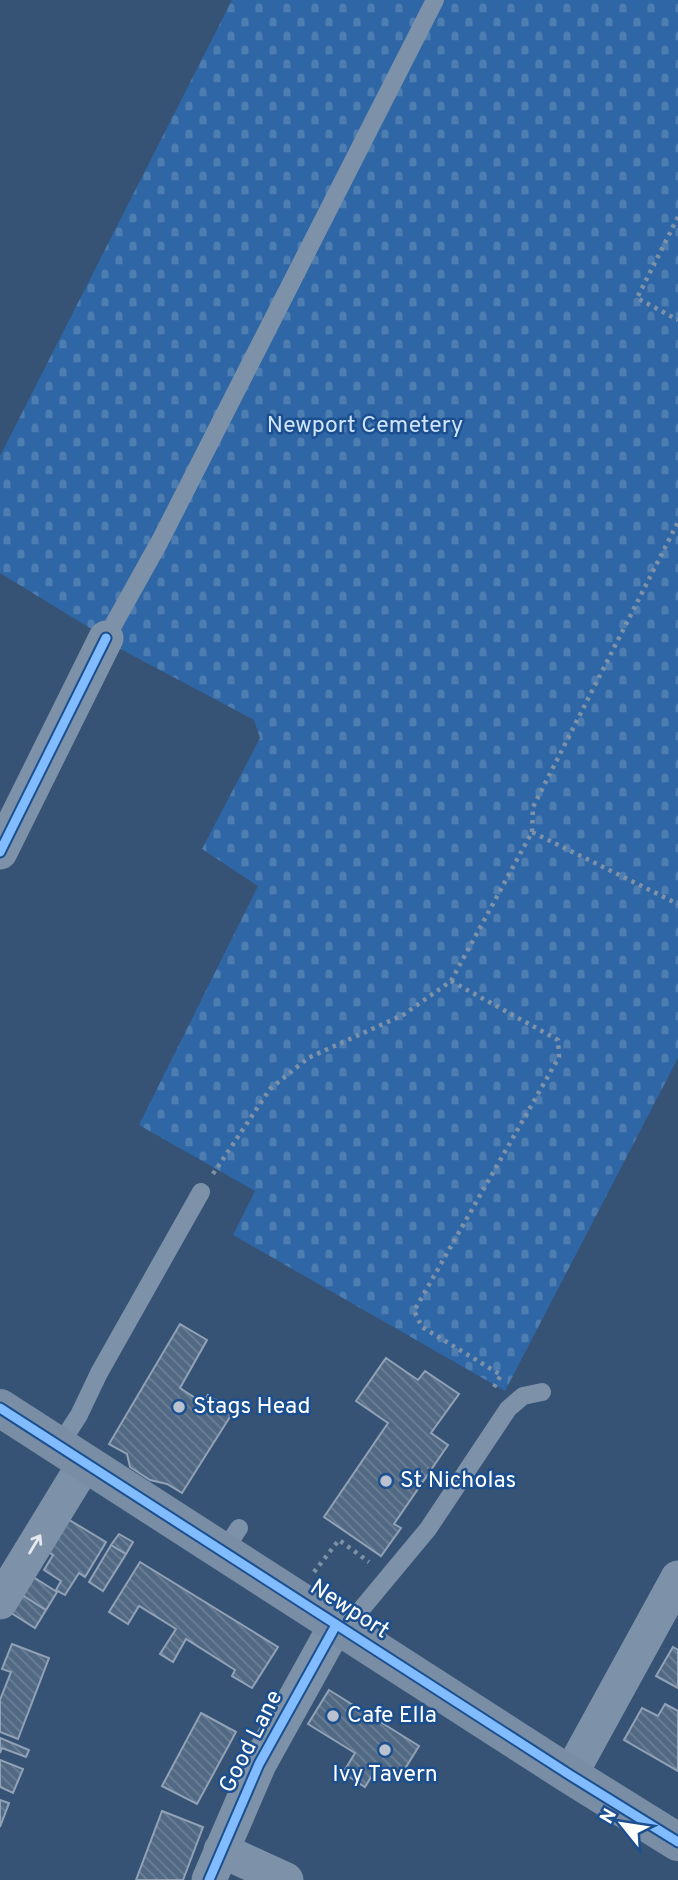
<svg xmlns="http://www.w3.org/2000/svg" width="678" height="1880" viewBox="0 0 678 1880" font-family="Overpass,sans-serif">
<defs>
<pattern id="cemetery-stones" width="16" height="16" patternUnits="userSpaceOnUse" patternTransform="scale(1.75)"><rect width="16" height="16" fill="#2f66a5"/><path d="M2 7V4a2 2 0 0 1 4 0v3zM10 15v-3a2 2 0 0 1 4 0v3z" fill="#4e7db2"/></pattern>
<pattern id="building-back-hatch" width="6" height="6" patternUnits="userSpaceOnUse" patternTransform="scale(1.75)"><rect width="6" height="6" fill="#526984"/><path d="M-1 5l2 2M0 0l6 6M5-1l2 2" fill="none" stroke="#6c8096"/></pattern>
</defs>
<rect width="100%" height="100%" fill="#365274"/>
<!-- cemetery -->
<path fill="url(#cemetery-stones)" d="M232,0H678V1058L505,1391L233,1235L255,1191L139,1125L258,886L202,849L260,738L254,720L113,645L106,638L0,573V456Z"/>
<!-- building -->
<path fill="url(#building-back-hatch)" stroke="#92a2b6" stroke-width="2" d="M180,1324L207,1340L180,1388L203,1403L208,1395L233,1412L182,1493L167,1484L150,1480L130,1467L127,1454L109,1444Z
M386,1358L418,1380L425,1371L459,1394L431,1433L448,1445L394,1524L401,1528L381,1556L324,1517L388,1423L356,1401Z
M66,1518L106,1542L85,1577L79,1573L65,1595L56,1590L61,1581L44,1570L53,1555L46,1551Z
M119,1534L133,1542L126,1554L111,1545Z
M111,1545L126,1554L103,1591L89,1582Z
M140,1562L278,1647L252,1688L232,1676L235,1670L186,1639L173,1662L160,1654L176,1629L139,1606L128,1624L109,1612Z
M30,1575L57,1592L46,1610L19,1593Z
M19,1593L46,1610L35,1628L8,1611Z
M12,1644L49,1658L18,1739L0,1732V1700L11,1672L2,1669Z
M673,1647L678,1650V1688L656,1676Z
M329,1690L419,1746L398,1780L377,1767L365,1787L343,1773L355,1753L308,1724Z
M665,1704L678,1711V1771L624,1740L642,1708L658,1716Z
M201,1713L236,1732L197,1804L162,1786Z
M0,1738L29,1750L26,1757L2,1748L0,1753Z
M0,1760L23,1769L13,1793L0,1787Z
M0,1800L9,1803L0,1827Z
M162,1811L203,1827L183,1880H136Z"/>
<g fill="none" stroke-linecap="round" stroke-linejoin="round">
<!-- path -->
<path stroke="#7d92a8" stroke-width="4.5" stroke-dasharray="3.5 5" stroke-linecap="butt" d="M678,217L637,298L678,320
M532,832L533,807L678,522
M451,981L558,1040L559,1057L414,1311L422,1327L501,1375L493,1389
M213,1174L270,1089L308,1058L403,1015L451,981L532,832L678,904
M314,1572L339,1540L369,1562"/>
<!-- lane -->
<path stroke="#7d92a8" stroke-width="18" d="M106,638L160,541L435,0
M59,1446L79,1415L99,1373L201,1192
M223,1552L239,1528
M344,1630L428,1529L508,1409L523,1396L542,1392"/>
<!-- street -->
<path stroke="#7d92a8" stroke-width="35" d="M0,852L106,638
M0,1602L85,1463
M570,1775L678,1578
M221,1850L286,1880
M209,1880L259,1764L336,1625"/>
<!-- secondary -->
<path stroke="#798da4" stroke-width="38" d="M0,1408L570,1775L678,1842"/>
<!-- cycleway casing -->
<g stroke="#1b4f8f" stroke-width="13">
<path id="cycleway" d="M0,852L106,638
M0,1408L570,1775L678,1842
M209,1880L259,1764L336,1625"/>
</g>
<!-- cycleway -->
<use href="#cycleway" stroke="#80bcff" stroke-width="9"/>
</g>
<!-- one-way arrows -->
<defs><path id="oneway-shaft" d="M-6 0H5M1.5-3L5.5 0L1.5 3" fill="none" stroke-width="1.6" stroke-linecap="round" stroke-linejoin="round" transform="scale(1.75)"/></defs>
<use stroke="#e5e9ee" href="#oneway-shaft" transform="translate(35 1544) rotate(-59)"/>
<!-- markers -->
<g fill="#b9c2ce" stroke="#1b4f8f" stroke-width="2.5">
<circle cx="179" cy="1407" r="7"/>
<circle cx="386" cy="1481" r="7"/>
<circle cx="333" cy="1716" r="7"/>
<circle cx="385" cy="1750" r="7"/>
</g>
<g text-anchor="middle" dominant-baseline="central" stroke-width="5" stroke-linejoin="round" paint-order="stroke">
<!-- park labels -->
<g font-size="23" fill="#cfe3fa" stroke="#1b4f8f">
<text x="365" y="426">Newport Cemetery</text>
</g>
<!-- poi labels -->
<g font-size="23" fill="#fff" stroke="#1b4f8f" text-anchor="start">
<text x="193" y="1407">Stags Head</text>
<text x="400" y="1481">St Nicholas</text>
<text x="347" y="1716">Cafe Ella</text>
<text x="385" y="1775" text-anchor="middle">Ivy Tavern</text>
</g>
<!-- street labels -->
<g font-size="23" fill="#fff" stroke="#1b4f8f">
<text transform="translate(349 1610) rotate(33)">Newport</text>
<text transform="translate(252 1742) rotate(-63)">Good Lane</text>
</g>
</g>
<!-- north arrow -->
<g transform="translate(622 1824) rotate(300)" stroke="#1b4f8f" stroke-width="5" paint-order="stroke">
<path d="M0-5L12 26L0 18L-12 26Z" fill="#ffffff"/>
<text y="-10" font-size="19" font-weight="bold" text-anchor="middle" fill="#ffffff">N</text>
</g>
</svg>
